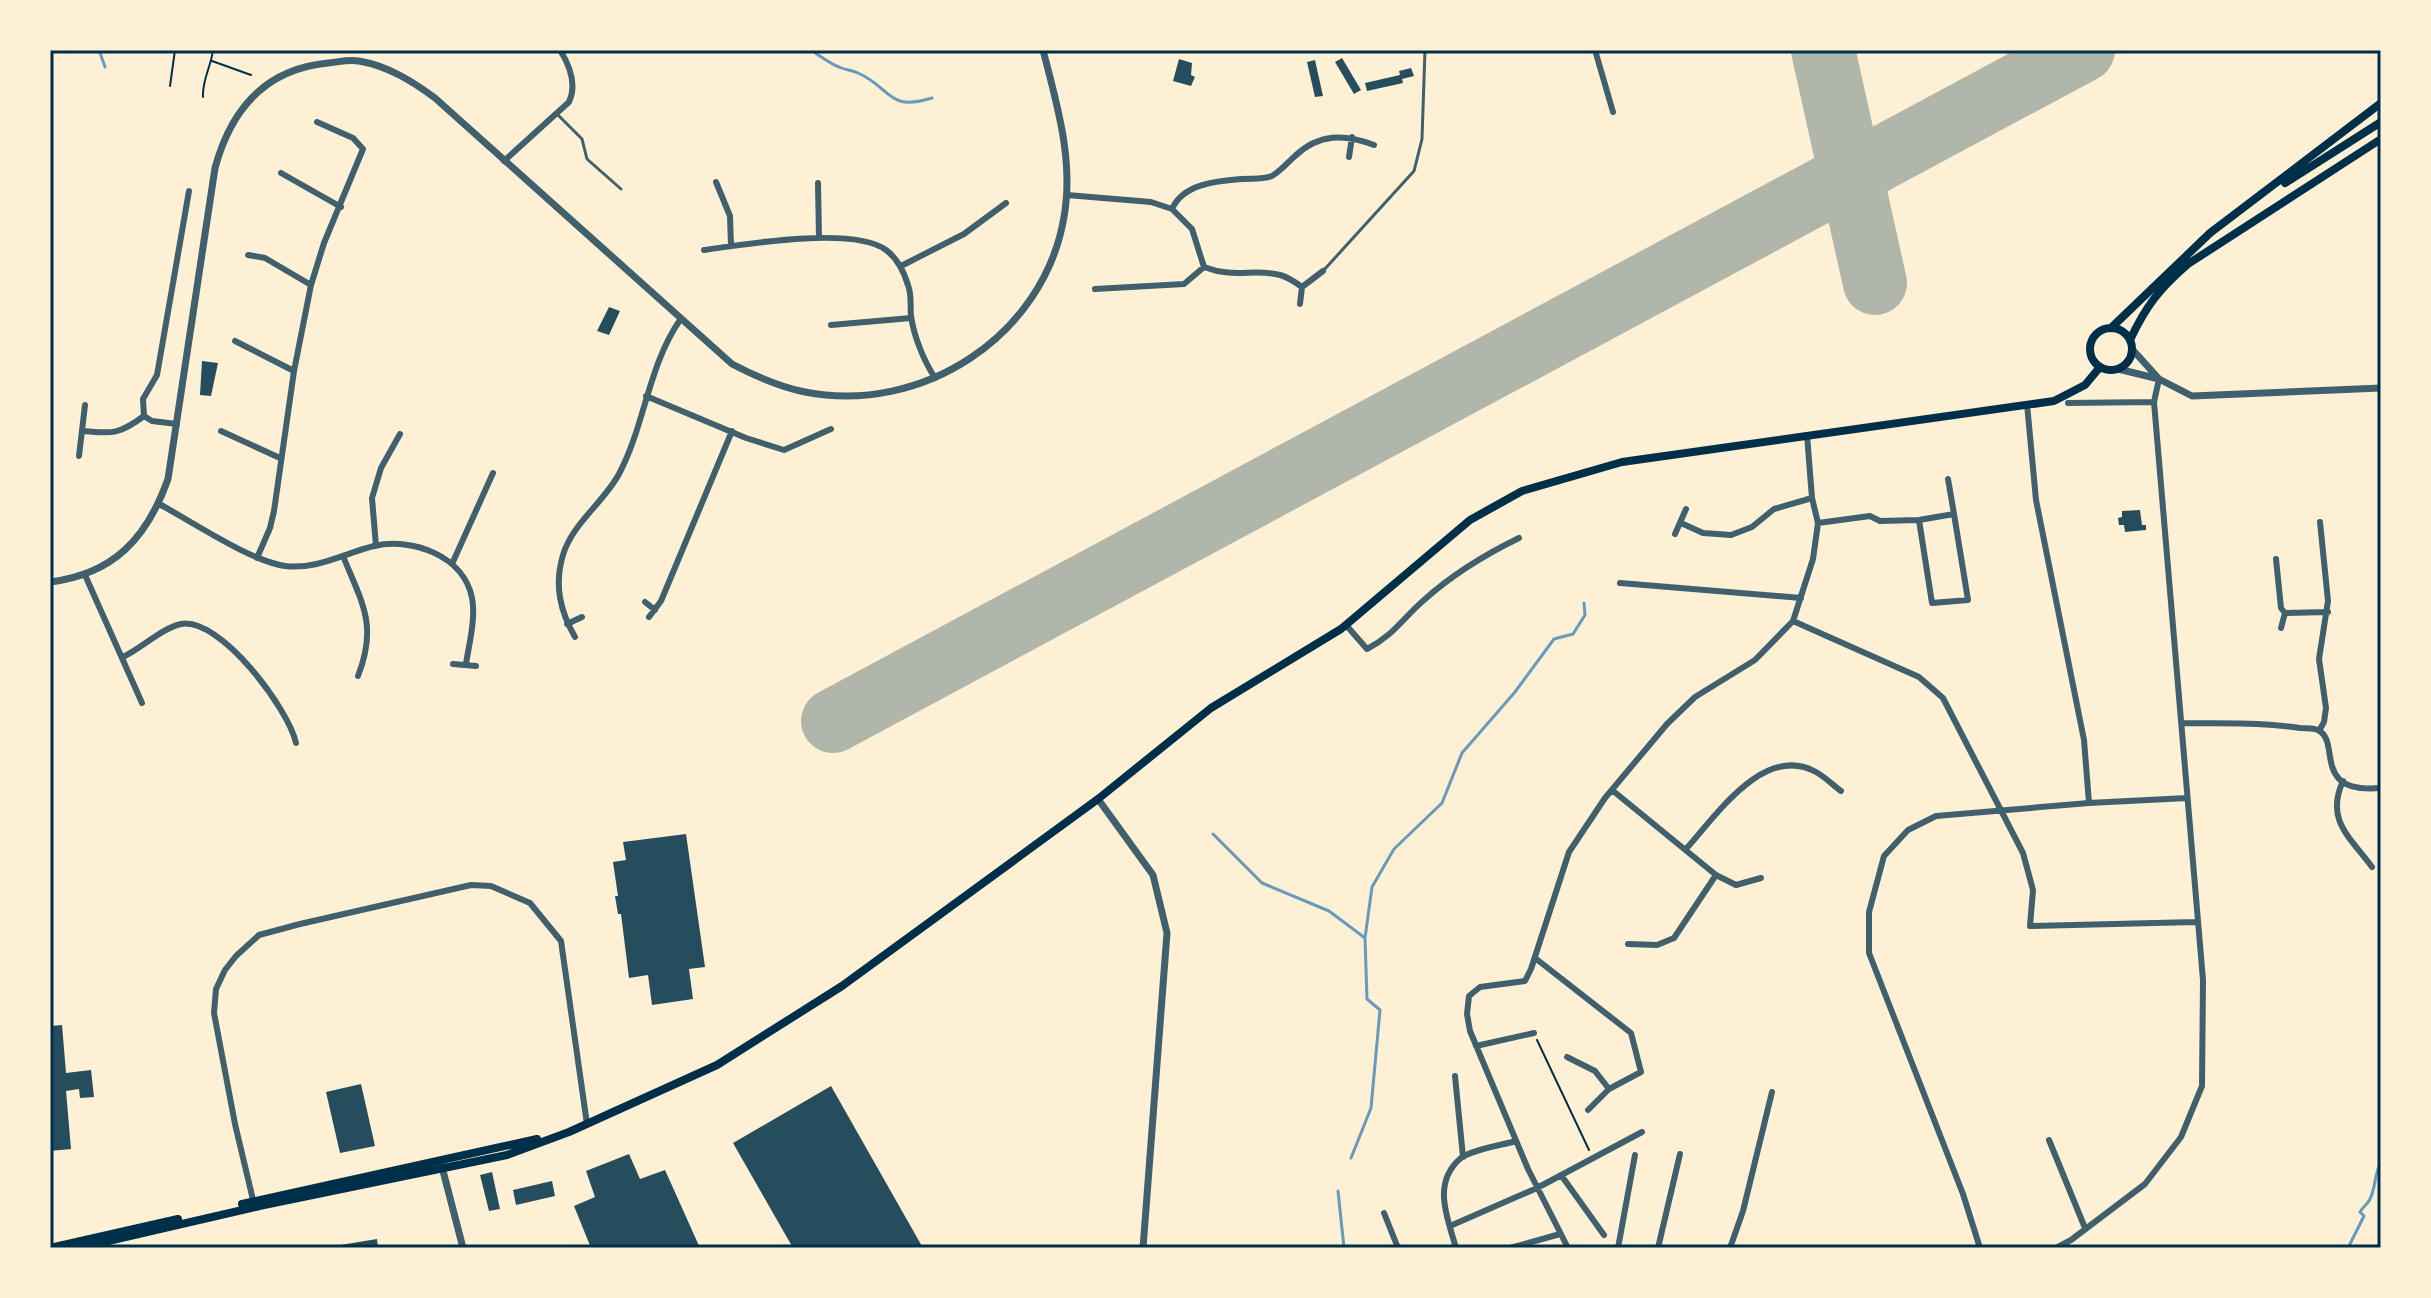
<svg xmlns="http://www.w3.org/2000/svg" width="2431" height="1298" viewBox="0 0 2431 1298" font-family="Inter,sans-serif">
<rect width="100%" height="100%" fill="#fdf0d5"/>
<g fill="none" stroke-linecap="round" stroke-linejoin="round">
<!-- stream -->
<path stroke="#669bbc" stroke-width="3" d="M99,50L105,67
M811,50C820,56 829,63 839,67C845,70 852,70 858,73C892,88 887,112 932,98
M1213,834L1262,883L1329,911L1365,938
M1351,1158L1371,1108L1380,1010L1367,999L1365,938L1372,887L1394,849L1442,803L1462,753L1515,692L1554,639L1573,634L1585,615L1584,603
M1338,1191L1344,1248
M2348,1248L2364,1216L2360,1212C2362,1208 2366,1205 2369,1201C2376,1189 2374,1174 2381,1162"/>
<!-- runway -->
<path stroke="#b1b6ab" stroke-width="64" d="M1823,50L1875,283
M833,721L2083,50"/>
</g>
<!-- building -->
<path fill="#264d5e" d="M1342,58L1361,90L1354,94L1335,62Z
M1179,59L1192,63L1191,75L1195,77L1191,86L1173,81Z
M1315,60L1323,96L1315,97L1307,62Z
M1411,68L1414,76L1402,79L1403,83L1367,91L1365,83L1400,75L1399,71Z
M609,307L620,311L609,335L597,331Z
M202,361L218,363L211,396L200,395Z
M2140,510L2142,525H2146V530L2125,532L2124,525H2119L2118,518L2122,517V511Z
M686,834L705,967L689,969L693,999L652,1005L648,975L629,978L621,914H618L615,896H618L613,862L626,860L623,842Z
M62,1025L66,1073L91,1070L94,1097L80,1098L79,1089L66,1091L71,1149L50,1151V1026Z
M361,1084L375,1146L340,1153L326,1092Z
M831,1086L923,1248H793L733,1143Z
M629,1154L640,1179L665,1170L700,1248H591L574,1206L595,1197L586,1171Z
M492,1172L500,1209L489,1211L480,1175Z
M552,1181L555,1196L516,1205L513,1190Z
M377,1239L378,1248H334V1246Z"/>
<g fill="none" stroke-linecap="round" stroke-linejoin="round">
<!-- path -->
<path stroke="#003049" stroke-width="2" d="M212,61L251,75
M170,86L175,50
M203,97C202,80 211,67 213,50
M1537,1040L1589,1150"/>
<!-- service -->
<path stroke="#3f606c" stroke-width="3" d="M558,115L582,139L587,159L621,189
M1323,271L1414,171L1422,139L1425,50"/>
<!-- minor -->
<path stroke="#3f606c" stroke-width="6" d="M1595,50L1613,112
M1349,157L1352,137
M504,161L569,102C577,85 570,66 560,50
M281,173L341,207
M716,182L730,216L731,246
M818,183L819,238
M1067,195L1151,202L1172,209L1192,229L1204,267C1235,279 1253,268 1280,275C1288,277 1295,282 1302,287L1323,271
M1172,209C1183,184 1216,181 1241,179C1252,178 1262,180 1272,176C1281,171 1288,162 1295,156C1319,133 1345,134 1374,145
M704,250C745,244 854,226 886,250C897,258 904,272 908,285C912,295 910,306 911,316C914,337 924,361 935,378
M248,255L265,258L311,285
M901,266L964,234L1006,203
M1095,289L1184,284L1204,267
M1300,304L1302,287
M831,325L911,318
M235,341L294,371
M646,396L746,438L784,450L831,429
M2068,403L2154,402
M2027,404L2036,500L2084,740L2089,803
M144,416L143,399L157,375L189,191
M144,416L152,421L177,424
M83,431C113,434 120,434 144,416
M221,431L280,458
M79,456L85,405
M1948,479L1954,514
M159,504C193,522 250,561 285,566C317,570 345,553 374,546C412,537 464,556 472,598C476,618 469,644 466,664
M1681,523L1703,533L1731,535L1752,527L1774,509L1812,498
M1818,523L1870,516L1880,521L1919,520L1954,514L1968,600L1932,603L1919,520
M1675,534L1686,509
M376,546L372,498L381,468L400,434
M343,556C362,603 378,625 358,676
M257,558L270,528L274,511L294,371L311,285L324,243L363,149L353,138L317,122
M2276,559L2281,608L2285,613L2281,628
M452,564L493,473
M85,575L142,703
M1620,583L1801,598
M645,602L655,610
M2285,613L2328,612
M649,617L661,601L732,431
M1793,621L1919,677L1943,698L2023,853L2033,890L2030,926L2196,922
M567,624L582,617
M1346,625L1367,649C1393,636 1403,618 1424,600C1453,574 1484,555 1519,538
M575,637C560,611 554,585 563,555C572,524 604,502 619,474C645,425 648,366 680,320
M123,657C142,648 162,628 181,624C221,617 289,710 296,743
M453,664L476,666
M2182,723C2221,724 2261,722 2300,728C2305,728 2313,728 2318,730C2342,742 2310,794 2381,788
M2319,731L2324,722L2326,708L2319,659L2328,601L2320,522
M2343,781C2325,820 2350,837 2372,867
M1612,790L1716,875L1736,885L1761,878
M1686,849C1716,816 1764,743 1816,772C1825,777 1833,785 1841,791
M1628,944L1657,945L1674,938L1716,875
M1535,958L1631,1033L1641,1072L1609,1089L1588,1110
M1476,1046L1534,1033
M1567,1057L1595,1071L1609,1089
M1455,1076L1463,1157
M2049,1140L2085,1228
M1561,1175L1604,1235
M254,1204L235,1124L214,1013L216,989L225,970L236,956L259,935L300,924L471,885L491,886L530,903L561,941L587,1124
M1384,1213L1398,1248
M1450,1226L1537,1188L1642,1132
M1456,1248C1448,1219 1431,1183 1461,1158C1471,1150 1502,1145 1516,1141
M1510,1248L1560,1234
M1568,1248L1528,1169L1470,1031L1467,1014L1469,996L1480,987L1525,981L1531,969L1569,852L1605,798L1667,724L1695,697L1755,660L1793,621L1813,559L1818,523L1812,498L1807,435
M1618,1248L1635,1155
M1658,1248L1680,1154
M1730,1248L1743,1211L1772,1092
M1980,1248L1963,1194L1869,953V912L1884,856L1908,830L1936,816L2089,803L2187,798
M2056,1248L2071,1240L2145,1184L2181,1137L2202,1086L2203,980L2154,402L2159,379"/>
<!-- tertiary -->
<path stroke="#3f606c" stroke-width="7" d="M2132,349L2159,379
M2118,369L2159,379L2192,396L2381,388
M50,582C114,574 147,538 168,479L215,168C231,109 265,69 328,63C338,62 349,59 359,61C388,66 412,81 435,98L732,364C755,376 779,387 805,392C922,415 1044,336 1064,217C1074,160 1057,105 1043,50
M1098,799L1153,875L1167,933L1143,1248
M441,1163L463,1248"/>
<!-- secondary -->
<path stroke="#003049" stroke-width="8" d="M2285,183L2381,122
M2111,328L2210,233L2381,103
M2090 349a21 21 0 1 1 42 0a21 21 0 1 1-42 0Z
M2130,340C2146,306 2159,289 2188,264L2381,139
M242,1204L537,1139
M50,1248L178,1219
M78,1248L264,1205L507,1155L569,1132L717,1065L842,986L1098,799L1211,708L1341,629L1470,520L1522,491L1622,462L2054,401L2085,385L2100,367"/>
</g>
<!-- border -->
<rect width="2431" height="1298" fill="none" stroke="#fdf0d5" stroke-width="104"/>
<rect x="52" y="52" width="2327" height="1194" fill="none" stroke="#003049" stroke-width="3"/>
</svg>
